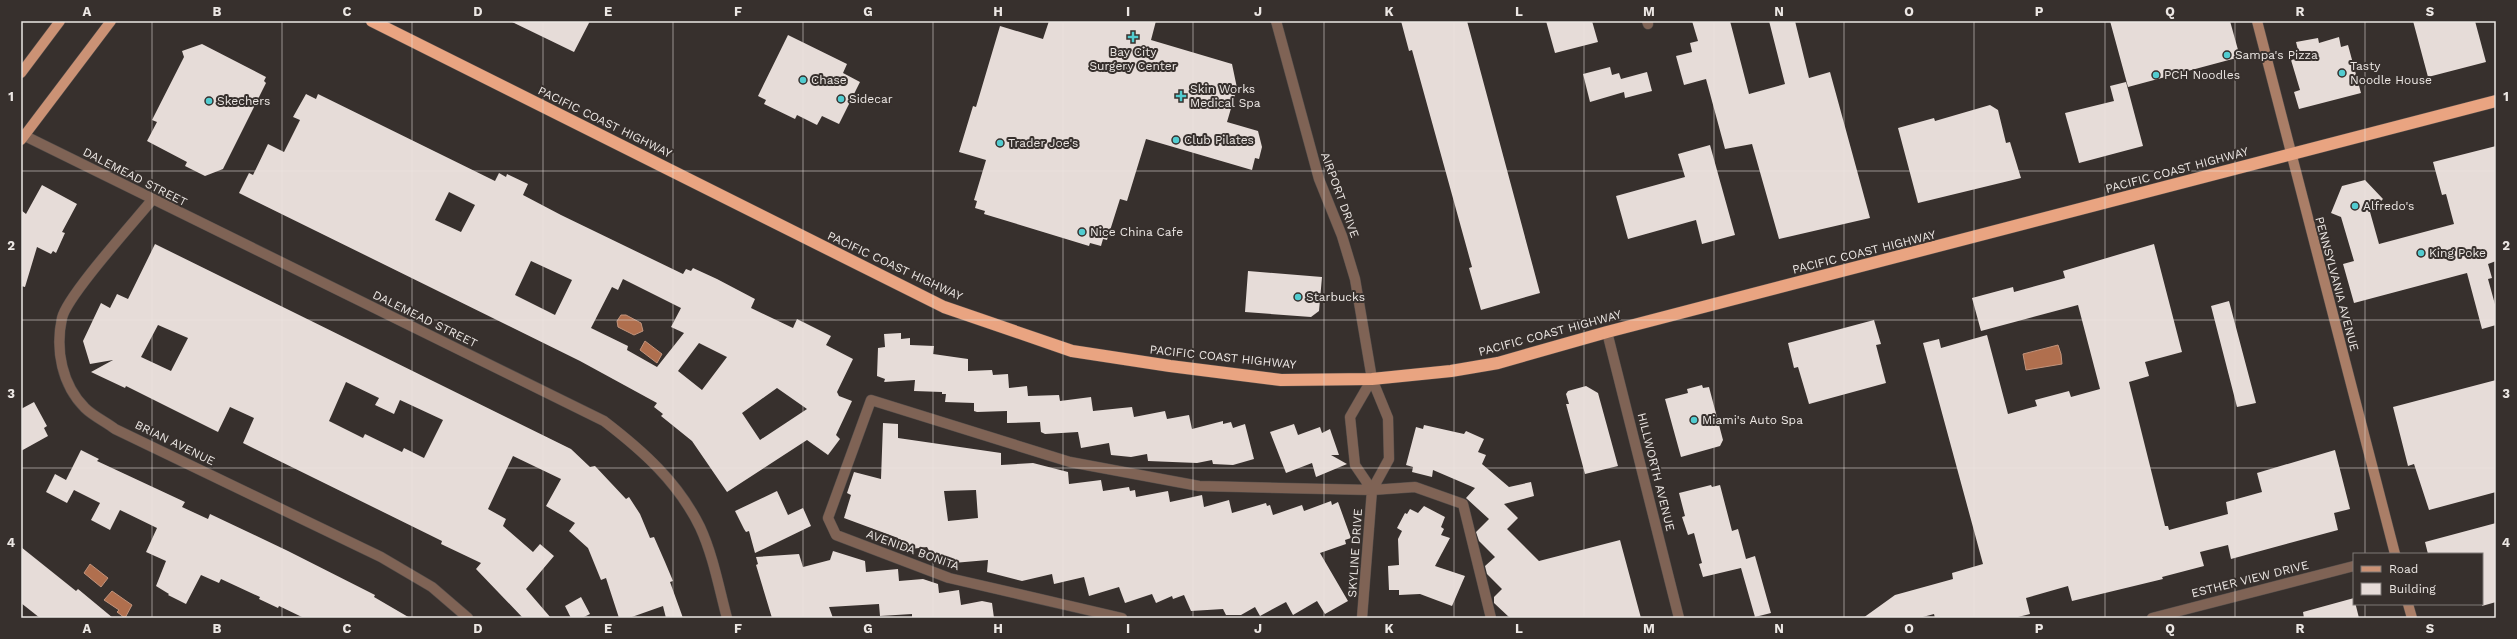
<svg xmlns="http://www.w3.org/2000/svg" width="2517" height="639" viewBox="0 0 2517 639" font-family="'Work Sans',sans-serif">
<rect width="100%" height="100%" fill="#37302d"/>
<!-- water -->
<path fill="#b06f4e" stroke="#c2937b" d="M621,315H626L641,323L643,331L634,335L618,327L617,321Z
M645,341L662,354L657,363L640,350Z
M2058,345L2061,354L2062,364L2026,370L2023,354Z
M90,564L108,578L101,587L84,573Z
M112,591L132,605L125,618L117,612L119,610L104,600Z"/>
<!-- building -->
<path fill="#e6dcd8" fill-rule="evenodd" d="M510,21H590L574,52Z
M1049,21H1156L1151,40L1232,64L1237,88L1227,122L1258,131L1262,147L1259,159L1255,158L1252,170L1146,139L1127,201L1120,199L1107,240L1103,239L1101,246L1090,243L1089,246L984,214L985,211L975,208L977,201L974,200L986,160L959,152L973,106L976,107L1000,26L1043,39Z
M1401,21H1467L1540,293L1481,310L1469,268L1472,267L1412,50L1409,51Z
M1546,21H1592L1598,42L1555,53Z
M1692,21H1730L1749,94L1785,84L1769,21H1795L1809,78L1830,72L1870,218L1779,239L1752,144L1725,149L1706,79L1684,85L1676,56L1692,52L1690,43L1698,41Z
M2110,21H2230L2240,57L2128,87Z
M2413,21H2475L2486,62L2428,77Z
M788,35L847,64L843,73L860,82L839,124L822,116L817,125L797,115L795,119L764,104L766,100L758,96Z
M2339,37L2341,47L2348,45L2361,93L2299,109L2294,92L2300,90L2291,60L2300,58L2296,42L2318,38L2319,43Z
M202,44L266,77L264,81L266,83L223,169L205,176L185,166L187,162L147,141L157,122L152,120L184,57L182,51Z
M1610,67L1612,75L1619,73L1621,79L1647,72L1652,91L1625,98L1624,92L1590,102L1583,74Z
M2126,82L2143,146L2079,163L2065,113L2114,101L2110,86Z
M306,94L316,99L318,94L495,181L499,173L506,177L507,174L528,184L523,195L561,215L683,274L686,269L691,271L693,268L717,279L755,299L751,308L793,328L797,319L831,336L826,345L853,359L837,392L839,396L852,401L836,435L840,439L828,455L807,440L727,492L692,441L661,416L663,414L654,407L657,403L580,361L239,193L249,173L253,175L268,144L284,152L300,120L293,117ZM449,192L475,205L461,232L435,220ZM531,261L572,280L555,315L515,295ZM623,279L681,308L671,327L684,333L657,367L627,350L628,346L591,328L612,287L618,290ZM699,343L727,357L702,390L678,371ZM777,388L807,409L760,440L742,413Z
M1990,105L1998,110L2006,143L2010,142L2021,178L1918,203L1898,128L1934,118L1935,121Z
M1710,145L1735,235L1702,244L1696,220L1628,239L1616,196L1685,177L1678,154Z
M2496,146V261L2488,264L2492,278L2488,279L2496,308V325L2482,329L2467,273L2354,303L2343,264L2354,261L2341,217L2331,213L2342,186L2365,180L2383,199L2370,212L2379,244L2454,224L2446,194L2442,195L2433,162Z
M42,185L77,204L62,232L65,233L56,253L53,251L51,254L37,247L25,287L21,286V210L26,214Z
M155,244L571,449L590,467L595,466L626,499L629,497L640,514L650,538L654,537L665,562L673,581L670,582L683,618H666L663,606L629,618H619L606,578L601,580L588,548L569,531L575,523L546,506L561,479L513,456L488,509L506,519L503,526L533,552L540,544L554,556L526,589L551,618H523L476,569L481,563L441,544L442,541L243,443L254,418L230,407L218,432L126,386L125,388L91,372L113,360L90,364L83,341L101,303L110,308L117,294L128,299ZM158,325L188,338L171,371L141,357ZM346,382L379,398L375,405L394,414L400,400L443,420L424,458L404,448L402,452L365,434L363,438L329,421Z
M2154,244L2182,352L2145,362L2149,376L2129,382L2165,526H2168L2169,530L2228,514L2226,502L2262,492L2257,473L2335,450L2350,509L2334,513L2338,530L2231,559L2228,545L2200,552L2204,566L2162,577L2163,579L2072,601L2068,586L2026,598L2030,614L2014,618H1935L1934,614L1919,618H1863L1895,595L1953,579L1952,573L1983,564L1923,343L1939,339L1941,348L1987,335L2008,414L2037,406L2035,400L2069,391L2071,397L2100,389L2078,305L1981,331L1972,298L2013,287L2014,292L2065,278L2063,271Z
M1248,271L1322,277L1319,311L1311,317L1245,312Z
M2229,301L2256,403L2237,407L2211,306Z
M1874,320L1881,344L1876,345L1886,383L1809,404L1798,367L1794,368L1788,343Z
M901,333V339L910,338V345L934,346L933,354L968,359V371L992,370L993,375L1008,374L1009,388L1027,386L1028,396L1059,395L1060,401L1091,397L1093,411L1132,407L1134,417L1165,411L1167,419L1189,415L1192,429L1223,421V424L1231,422L1233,428L1245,424L1254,459L1233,465L1213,464L1212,460L1197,463L1148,461L1147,454L1131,457L1111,455L1109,443L1081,448L1078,432L1045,434L1041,432L1040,422L1007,423V411L977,412L974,411V403L945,402L946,394H942V392L914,391L915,380L884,382L885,379L877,376L878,348L885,347L884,334Z
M2496,380V492L2429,510L2414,464L2408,466L2393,407Z
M1702,385L1703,388L1709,387L1723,440L1720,446L1681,457L1665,399L1688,393L1687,389Z
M1586,386L1598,393L1618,466L1585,474L1566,404H1569L1566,394L1568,391Z
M34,402L47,426L44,428L48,436L21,451V409Z
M883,423L898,424V438L1001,453V465L1033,463L1068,472L1069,484L1101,480L1103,491L1129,487L1130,491L1135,490L1136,497L1168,491L1170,502L1202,495L1204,507L1229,500L1232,513L1266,503L1267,506L1270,505L1273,515L1302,505L1304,511L1331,501L1332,505L1338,502L1351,538L1345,540L1346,544L1320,553L1348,601L1325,614L1317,601L1293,615L1286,602L1260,616L1255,607L1241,615H1226L1223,609L1191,611L1184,595L1173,599L1172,596L1156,603L1152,594L1125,603L1119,587L1089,596L1084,577L1054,584L1052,574L1022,581L987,572L988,560L953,563L932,556L927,547L911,549L898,545V538L844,518L851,495L847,493L854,472L881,479ZM976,490L978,518L948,521L944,491Z
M1294,424L1298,435L1320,427L1322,433L1330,429L1339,455H1331L1347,464L1316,477L1312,463L1286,473L1270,432Z
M1424,425L1464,434L1466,431L1484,439L1478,452L1486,455L1482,464L1509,487L1531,482L1534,496L1504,504L1518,518L1507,529L1539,561L1620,540L1641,618H1510L1494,603V597L1502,589L1487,574L1485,566L1495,557L1479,541L1476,532L1489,519L1466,498L1475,488L1433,470L1432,477L1412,472L1413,467L1406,465L1416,427L1423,429Z
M81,450L99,459L97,461L185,502L182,507L208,519L210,514L288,551L375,595L374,597L410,618H304L279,606L278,608L259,599L260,597L221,579L219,583L201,575L186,604L168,595L169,594L156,586L166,561L146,552L157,528L120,510L110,530L91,520L100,503L74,490L67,503L46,492L55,474L66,480Z
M1711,485L1712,487L1720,485L1732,531L1738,529L1746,559L1755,556L1771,613L1755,617L1741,568L1703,577L1699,564L1702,563L1694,533L1688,535L1682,517L1685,516L1679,493Z
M777,491L788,515L803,508L811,526L755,553L749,531L746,532L744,529L735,511Z
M1424,506L1445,517L1441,527L1444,529L1441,535L1450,538L1435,566L1465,576L1452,606L1420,594L1399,595V590H1389L1388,566L1399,565L1398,539L1402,531L1397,528L1405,513L1407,514L1410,509L1418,513Z
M2496,523V602L2482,606V554H2428L2425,542Z
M21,547L76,591L78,589L113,618H40L21,603Z
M833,551L865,561L866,572L898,569L899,581L923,579L938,584L939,593L959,590L961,605L982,601L992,603L994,618H912V614L880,616L879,604L829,607L833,618H772L756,565L758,564L756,557L799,554L803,567L830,560Z
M581,597L590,614L582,618H571L565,606Z
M2354,598L2359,618H2304L2303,612Z"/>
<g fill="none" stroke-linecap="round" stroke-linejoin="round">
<!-- street casing -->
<g stroke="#544d4a" stroke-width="11">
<path id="street" d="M1276,21L1319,179L1342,236L1355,279L1372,379L1388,418L1389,459L1372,490L1362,618
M1647,21L1648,24
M21,134L604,421C643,451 678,482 700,527C713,555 719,588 727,618
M152,200C134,222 67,296 62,318C55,350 62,385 85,408C93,416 106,422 115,429L381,557L432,587L468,618
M1607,332L1679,618
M1372,379L1350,417L1355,465L1372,490
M1122,618L949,578L836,535L828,518L871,400L1070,462L1199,486L1372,490L1415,487L1463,504L1491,618
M2152,618L2354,566"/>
</g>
<!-- secondary casing -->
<g stroke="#544d4a" stroke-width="11">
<path id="secondary" d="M2257,21L2395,554
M2408,604L2412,618"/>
</g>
<!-- primary casing -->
<g stroke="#544d4a" stroke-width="11">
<path id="primary" d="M21,73L60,21
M21,140L111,21"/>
</g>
<!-- highway casing -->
<g stroke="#544d4a" stroke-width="13">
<path id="highway" d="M372,21L944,307L1072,351L1170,366L1281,380L1372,379L1451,371L1498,363L1607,332L2496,101"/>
</g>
<!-- street -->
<use href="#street" stroke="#7f6355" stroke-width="10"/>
<!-- secondary -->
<use href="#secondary" stroke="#aa7e67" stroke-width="10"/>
<!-- primary -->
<use href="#primary" stroke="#cb9275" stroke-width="10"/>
<!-- highway -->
<use href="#highway" stroke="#e9a481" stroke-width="12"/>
</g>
<!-- grid -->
<path fill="none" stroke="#ece7e4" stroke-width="1" stroke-opacity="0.55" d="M152,21V618M282,21V618M412,21V618M543,21V618M673,21V618M803,21V618M933,21V618M1063,21V618M1193,21V618M1324,21V618M1454,21V618M1584,21V618M1714,21V618M1844,21V618M1974,21V618M2105,21V618M2235,21V618M2365,21V554M21,171H2496M21,320H2496M21,468H2496M2365,604V618"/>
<!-- markers -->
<g fill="#52ccd0" stroke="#37302d" stroke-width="1.5">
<path d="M1131 31h4v4h4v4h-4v4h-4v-4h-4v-4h4z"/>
<circle cx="2227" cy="55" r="4"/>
<circle cx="2342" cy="73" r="4"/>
<circle cx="2156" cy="75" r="4"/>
<circle cx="803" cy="80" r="4"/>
<path d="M1179 90h4v4h4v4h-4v4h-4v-4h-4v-4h4z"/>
<circle cx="841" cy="99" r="4"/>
<circle cx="209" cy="101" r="4"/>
<circle cx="1176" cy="140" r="4"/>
<circle cx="1000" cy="143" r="4"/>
<circle cx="2355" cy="206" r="4"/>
<circle cx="1082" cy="232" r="4"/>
<circle cx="2421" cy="253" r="4"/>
<circle cx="1298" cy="297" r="4"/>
<circle cx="1694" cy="420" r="4"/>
</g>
<g text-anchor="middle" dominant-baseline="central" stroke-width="4" stroke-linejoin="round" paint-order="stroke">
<!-- poi labels -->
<g font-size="12" fill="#ece7e4" stroke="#37302d" text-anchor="start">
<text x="1133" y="52" text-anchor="middle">Bay City<tspan x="1133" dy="14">Surgery Center</tspan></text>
<text x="2235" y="55">Sampa's Pizza</text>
<text x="2350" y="66">Tasty<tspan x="2350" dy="14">Noodle House</tspan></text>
<text x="2164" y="75">PCH Noodles</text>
<text x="811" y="80">Chase</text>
<text x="1190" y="89">Skin Works<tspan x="1190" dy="14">Medical Spa</tspan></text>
<text x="849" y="99">Sidecar</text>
<text x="217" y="101">Skechers</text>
<text x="1184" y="140">Club Pilates</text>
<text x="1008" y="143">Trader Joe's</text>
<text x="2363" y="206">Alfredo's</text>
<text x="1090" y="232">Nice China Cafe</text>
<text x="2429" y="253">King Poke</text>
<text x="1306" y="297">Starbucks</text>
<text x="1702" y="420">Miami's Auto Spa</text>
</g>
<!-- street labels -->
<g font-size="12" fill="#ece7e4" stroke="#37302d">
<text transform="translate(605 122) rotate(26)">PACIFIC COAST HIGHWAY</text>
<text transform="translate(2177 170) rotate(-15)">PACIFIC COAST HIGHWAY</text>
<text transform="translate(135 177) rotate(27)">DALEMEAD STREET</text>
<text transform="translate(1340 195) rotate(70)">AIRPORT DRIVE</text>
<text transform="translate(1864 252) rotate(-14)">PACIFIC COAST HIGHWAY</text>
<text transform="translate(895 266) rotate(25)">PACIFIC COAST HIGHWAY</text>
<text transform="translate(2337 284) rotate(75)">PENNSYLVANIA AVENUE</text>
<text transform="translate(425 319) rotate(26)">DALEMEAD STREET</text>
<text transform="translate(1550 333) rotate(-15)">PACIFIC COAST HIGHWAY</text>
<text transform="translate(1223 357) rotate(6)">PACIFIC COAST HIGHWAY</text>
<text transform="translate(175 443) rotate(26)">BRIAN AVENUE</text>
<text transform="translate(1656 472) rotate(76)">HILLWORTH AVENUE</text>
<text transform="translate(913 550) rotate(20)">AVENIDA BONITA</text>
<text transform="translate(1355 553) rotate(-86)">SKYLINE DRIVE</text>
<text transform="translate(2250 579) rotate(-14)">ESTHER VIEW DRIVE</text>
</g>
</g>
<!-- border -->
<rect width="2517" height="639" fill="none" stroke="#37302d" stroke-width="44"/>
<!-- legend -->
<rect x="2353" y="553" width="130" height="52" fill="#37302d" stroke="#7f7976"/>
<rect x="2361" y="566" width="20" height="6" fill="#cb9275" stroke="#7f7976"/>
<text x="2389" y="573" font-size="12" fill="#ece7e4">Road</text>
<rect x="2361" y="583" width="20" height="12" fill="#e6dcd8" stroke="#7f7976"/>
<text x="2389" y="593" font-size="12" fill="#ece7e4">Building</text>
<rect x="22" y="22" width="2473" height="595" fill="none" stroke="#ece7e4" stroke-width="1.5"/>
<g font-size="13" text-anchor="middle" font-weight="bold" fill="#ece7e4">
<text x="87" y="16">A</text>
<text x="217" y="16">B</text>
<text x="347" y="16">C</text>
<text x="478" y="16">D</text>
<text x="608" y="16">E</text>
<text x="738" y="16">F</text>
<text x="868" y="16">G</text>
<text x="998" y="16">H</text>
<text x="1128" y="16">I</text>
<text x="1258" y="16">J</text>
<text x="1389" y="16">K</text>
<text x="1519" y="16">L</text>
<text x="1649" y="16">M</text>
<text x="1779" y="16">N</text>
<text x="1909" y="16">O</text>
<text x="2039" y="16">P</text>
<text x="2170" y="16">Q</text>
<text x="2300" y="16">R</text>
<text x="2430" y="16">S</text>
<text x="11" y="101">1</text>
<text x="2506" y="101">1</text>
<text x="11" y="250">2</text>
<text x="2506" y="250">2</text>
<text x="11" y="398">3</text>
<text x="2506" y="398">3</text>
<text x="11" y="547">4</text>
<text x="2506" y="547">4</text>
<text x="87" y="633">A</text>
<text x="217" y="633">B</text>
<text x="347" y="633">C</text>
<text x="478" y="633">D</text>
<text x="608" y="633">E</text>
<text x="738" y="633">F</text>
<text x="868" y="633">G</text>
<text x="998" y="633">H</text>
<text x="1128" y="633">I</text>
<text x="1258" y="633">J</text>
<text x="1389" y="633">K</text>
<text x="1519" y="633">L</text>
<text x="1649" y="633">M</text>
<text x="1779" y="633">N</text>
<text x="1909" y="633">O</text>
<text x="2039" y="633">P</text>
<text x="2170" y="633">Q</text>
<text x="2300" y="633">R</text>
<text x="2430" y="633">S</text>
</g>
</svg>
